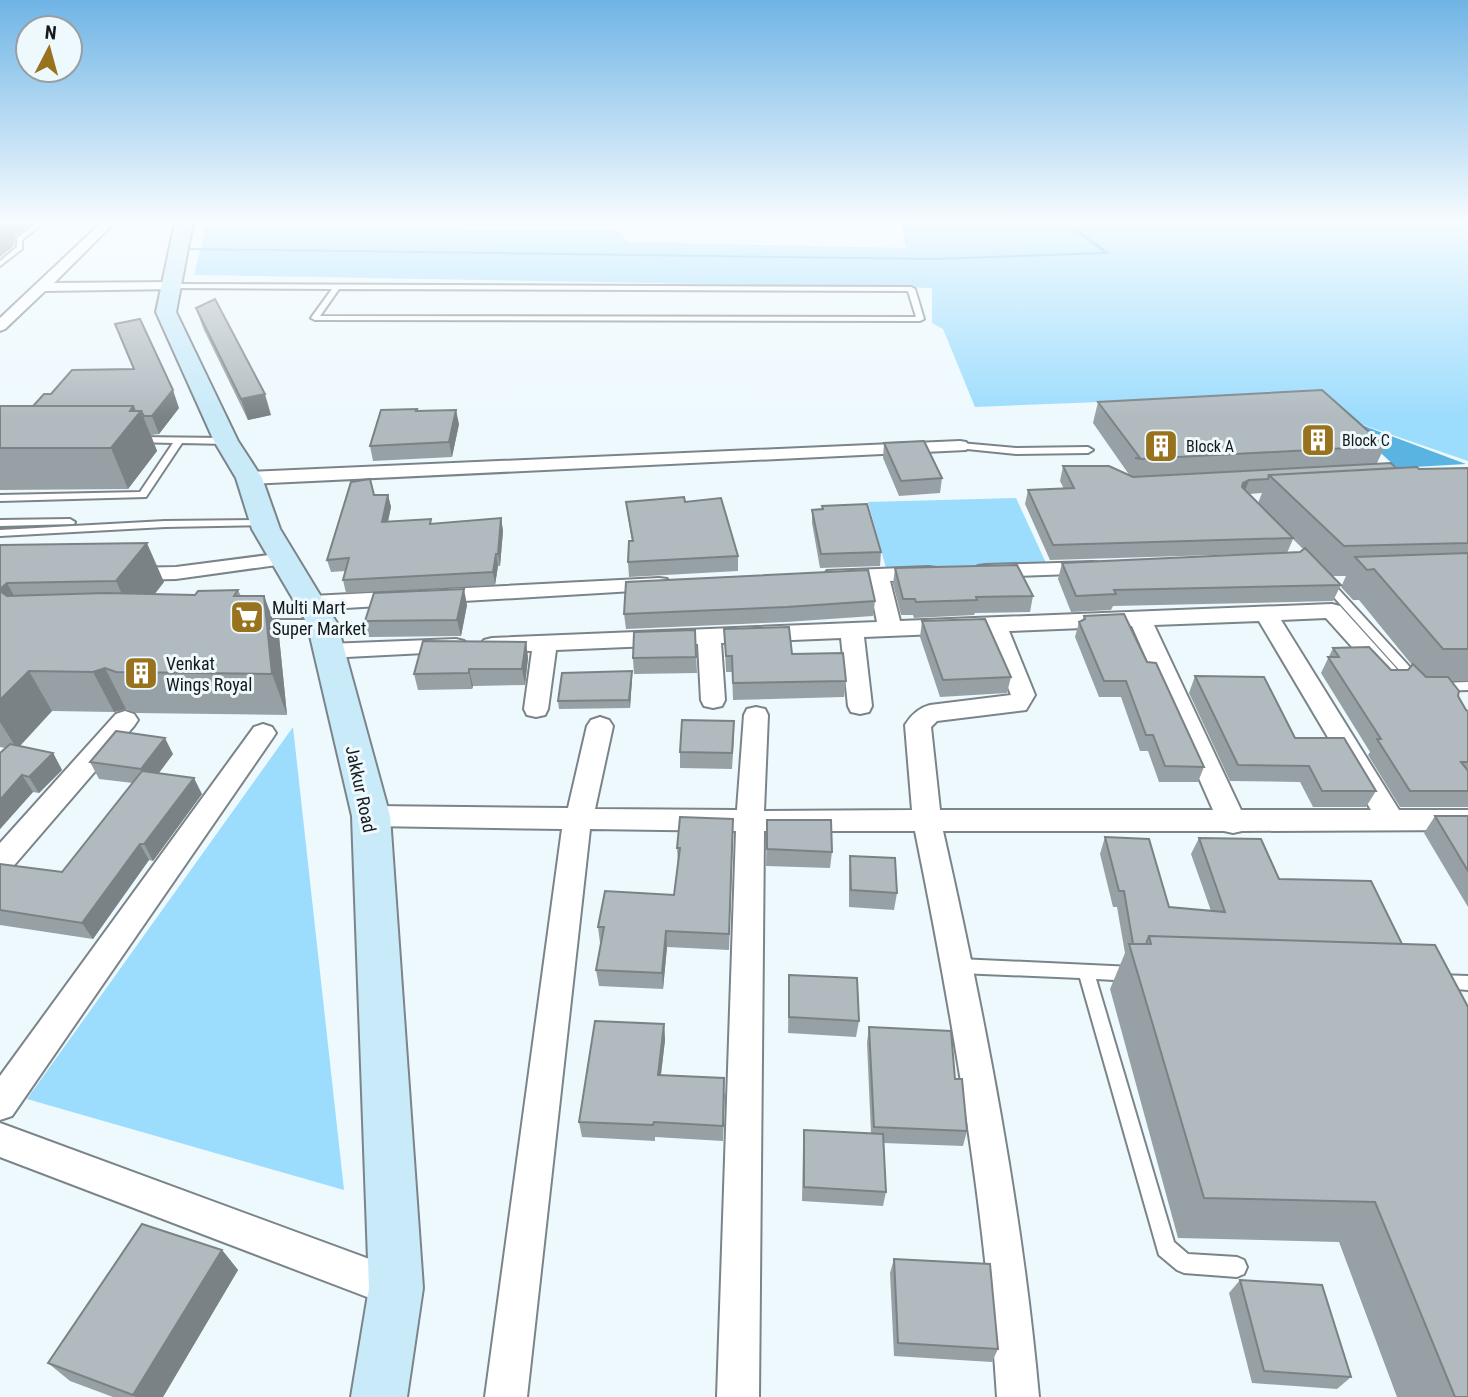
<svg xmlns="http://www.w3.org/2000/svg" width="1468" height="1397" viewBox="0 0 1468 1397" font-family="'Roboto Condensed',sans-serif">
<rect width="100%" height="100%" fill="#eef9fe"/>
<!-- green -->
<path fill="#9cdcfd" d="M901,222H1468V461L1276,395L975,407L943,329L932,323V288L194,275L206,227L616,230L629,242L906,248Z
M1016,498L1046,563L886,568L868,502Z
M293,727L344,1190L27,1099Z"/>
<!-- water -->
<path fill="#5ab4e1" d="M1343,418L1466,464L1397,468Z"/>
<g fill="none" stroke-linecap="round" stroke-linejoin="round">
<!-- stream -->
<path fill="#5ab4e1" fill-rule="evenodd" d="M1062,222H1067L1110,253L1108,254L934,260L189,250L187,249L189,248L934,258L1103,252Z"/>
<!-- lane casing -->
<g stroke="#7b8489" stroke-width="4">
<path id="lane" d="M38,222H45L22,240V249L0,266V261L17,247V238Z
M171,284L911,287L915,289L924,319L920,321L315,320L311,318L332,289L168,288L167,286ZM339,289L908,291L916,317L320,316Z
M137,437L226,438L231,441L226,444L182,443L146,497L0,501V495L140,492L173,443L134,442V438Z
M960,443L1016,448L1088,447L1093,450L1088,453L1016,454L957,448V444Z
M70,519L75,522L74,524L0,526V520Z
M264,520L268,521V525L165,527L0,536V530L165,521Z
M1326,579L1330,580L1419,677L1421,680L1419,683H1411L1322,584L1321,582L1322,580Z
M259,620H321L327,623L321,626H255L253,624L255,622Z
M1468,682V690L1440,691L1434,687L1440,683Z
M959,959L1133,967L1139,969L1141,974L1139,979L1133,981L1096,979L1174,1242L1188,1254L1237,1257L1244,1260L1247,1267L1244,1274L1237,1277L1184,1273L1177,1270L1159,1255L1080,978L959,973L953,971L951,966L953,961Z
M1438,975L1468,976V990L1432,987L1430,982L1432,977Z"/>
</g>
<!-- street casing -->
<g stroke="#7b8489" stroke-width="4">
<path id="street" d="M102,222H115L54,283L171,282L176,283V289L45,291L5,329L0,331V318Z
M960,441L966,442L969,446L966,450L249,484L239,478L249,472Z
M284,553L291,555L295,559L291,563L176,579L129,580L121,579L118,574L121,569L129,568L176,567Z
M1093,562L1101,563L1104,568L1101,573L986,577L978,576L975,571L978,566L986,565Z
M929,567L937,568L940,573L937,578L890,581L900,621L1332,604L1340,606L1395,667L1399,672L1395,677L1387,680L1379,677L1326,618L1281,620L1399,810H1468V830L1242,831L1233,833L1224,831H943C985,1017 1022,1207 1039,1397H997C985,1207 953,1018 915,831H764L759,1397H717L736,831L590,829L527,1397H485L562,829L371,826L361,823L357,816L361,809L371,806L568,808L587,726L591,720L600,717L609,720L613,726L595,809L737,810L744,715L747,709L756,707L765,709L768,715L764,811L912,810L905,725C911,715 919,708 930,705L1011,695L986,632L864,637L872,706L869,712L860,714L851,712L848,706L841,638L721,643L725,700L722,706L713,708L704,706L701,700L698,644L556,650L548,709L545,715L536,717L527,715L524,709L532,651L484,650L480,645L484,640L492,638L877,622L869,581H827L824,576L827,571ZM1259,621L1371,810H1241L1154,625ZM1132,626L1213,810H940L931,727L937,721L1026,710L1035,695L1009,631Z
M659,578L667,579L670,584L667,589L312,610L304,608L301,603L304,598L312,596Z
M456,639L464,641L468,646L464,651L327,658L319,656L315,651L319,646L327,644Z
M125,711L134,714L138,720L134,726L10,870L0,873V843L116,714Z
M263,724L272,727L276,733L272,739L12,1116L0,1120V1076L254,727Z
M0,1123L410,1274L416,1288L410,1302L396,1308L0,1157Z"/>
</g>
<!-- secondary casing -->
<g stroke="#7b8489" stroke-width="4">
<path id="secondary" d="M175,222H193L176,312L238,441L262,478L280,529L337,623L390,816L423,1288L407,1397H351L369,1288L352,816L307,623L252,529L236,478L214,441L156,312Z"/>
</g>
<!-- lane -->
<use href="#lane" fill="#fff" fill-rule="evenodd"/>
<!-- street -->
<use href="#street" fill="#fff" fill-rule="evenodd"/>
<!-- secondary -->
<use href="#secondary" fill="#c9eaf9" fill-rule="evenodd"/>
</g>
<!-- wall -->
<path fill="#97a0a4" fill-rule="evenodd" d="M328,222H580L579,225Z
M196,308L271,415L248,420L203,328Z
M1098,402L1385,446L1377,463L1396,468L1419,469L1468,468V681H1451L1458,696L1466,710L1468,711V807H1400L1368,755L1370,752L1321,673L1333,648L1391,670H1408L1412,665L1359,600H1353L1341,587L1346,576H1332L1341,585L1333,601L1113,606L1111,610L1071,612L1058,579L1062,563L1280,553L1050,560L1025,504L1028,490L1064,489L1060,481L1063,466L1130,476L1093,423ZM1262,493L1258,503L1249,494ZM1293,539L1303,549L1300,552L1287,553Z
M179,408L159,434L151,435L157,451L128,489L0,490V448Z
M417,411L459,424L452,457L373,461L370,446Z
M884,443L942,478L940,493L899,496L883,458Z
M374,495H388L391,507L388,522L432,524L501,518L503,531L500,566H498L495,585L346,593L343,580L345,571L331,572L327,560Z
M626,502H685L738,556V571L629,577L628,562L632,541L628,517Z
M822,506L881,552L880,566L820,568L812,523V510L822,509Z
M0,545L164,582L154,594L195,595L238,590L241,596H264L279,636L287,715L136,713L126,709L114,712L52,711L20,746L53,753L62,770L39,793L33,792L0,829V753L5,748L0,747Z
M895,568L1033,596L1030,612L975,613L974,615L914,618L913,615H901L893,584Z
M875,601L873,616L786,622L626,629L624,614Z
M467,605L461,636L369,637L365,621Z
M1084,616L1147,662L1204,767L1198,782H1159L1148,751H1140L1121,697H1099L1075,637L1079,622L1083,620Z
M922,621L1011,677L1007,693L940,697L920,637Z
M724,629L792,654L846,681L844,697L733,700L732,672H726Z
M695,630L697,673L634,674L633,658Z
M526,642L528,658L525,685L473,686L472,689L418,690L414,674Z
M1195,676L1295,738L1376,791L1366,807H1313L1300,782L1230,781L1189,693Z
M632,679L630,708L559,709L558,701Z
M734,738L732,769L680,768V752Z
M173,754L159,773L202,794L153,861L149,860L93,939L0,925V864L62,872L133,783L99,779L90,762Z
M1435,816H1468V907L1424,833Z
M767,820L832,852L830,868L766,866Z
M733,835L729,950L667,947L663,989L599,986L596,970L601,943H600L598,927L674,895L678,865L677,848Z
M1105,837L1169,907L1211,911L1191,854L1199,838L1261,839L1468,1397H1397L1339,1242L1178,1238L1110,989L1125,953L1117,907H1113L1100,854Z
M850,856L897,893L894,910L849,907V872Z
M789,975L859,1021L856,1037L788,1033Z
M664,1024L665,1040L661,1075L725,1093L723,1141L655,1137V1141L582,1137L579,1122Z
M869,1027L955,1079L967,1131L963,1146L884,1143L886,1192L883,1206L802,1201L803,1145L804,1130L871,1133L867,1043Z
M222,1250L238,1270L163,1397H113L70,1381L48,1363Z
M894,1259L998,1349L992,1362L894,1356L890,1273Z
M1240,1280L1351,1377L1337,1389L1252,1383L1229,1293Z"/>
<!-- shaded-wall -->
<path fill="#7b8286" d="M6,222H34L15,236L14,246L0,257V229Z
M173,390L179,408L159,434L152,416Z
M265,394L271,415L248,420L241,399Z
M133,406L141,411L157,451L128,489L111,448L130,411Z
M456,410L459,424L452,457L449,442Z
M1249,480L1244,494L1238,498L1243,483Z
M388,495L391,507L385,534L382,522Z
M501,518L503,531L500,566L498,554Z
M147,543L164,582L134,621L116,581Z
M496,554L498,566L495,585L493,572Z
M7,583L29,622L0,593V589Z
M464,589L467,605L461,636L457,620Z
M264,596L279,636L287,715L272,674Z
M526,642L528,658L525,685L522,669Z
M105,668L126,709L114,712L93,672Z
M469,669L473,686L472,689L469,673Z
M29,671L52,711L17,749L0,722V700Z
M632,671V679L630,708L629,700Z
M165,738L173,754L149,786L141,769Z
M53,753L62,770L39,793L29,777Z
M22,775L33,792L0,829V800Z
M194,778L202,794L153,861L144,844Z
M140,844L149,860L93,939L82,923Z
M666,931L667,947L663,989L662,973Z
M664,1024L665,1040L659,1090L658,1075Z
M222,1250L238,1270L163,1397H136L133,1395Z"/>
<!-- building -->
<path fill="#b0babf" stroke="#7b8286" stroke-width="2" d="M0,222H6L5,225L0,229Z
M215,299L265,394L241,399L196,308Z
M140,319L173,390L152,416H144L141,411H135L133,406H33L44,394H51L72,370L134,369L115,324Z
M1322,390L1385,446L1141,459L1135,458H1140L1098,402Z
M0,406H133L130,411H141L111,448H0Z
M417,409L416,411L456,410L449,442L370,446L381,410Z
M924,441L942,478L901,481L884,443Z
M1391,463L1396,468L1269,475L1268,479L1249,480L1243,483L1242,487L1293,538L1053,545L1028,490L1074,488L1063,466H1109L1133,477Z
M1417,467L1419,469L1468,468V543L1344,546L1269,475Z
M370,479L374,495H388L382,522L431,519L430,524L501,518L498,554H496L493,572L343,580L349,558L327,560L351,482Z
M684,497L685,502L721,498L738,556L628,562L629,541H633L626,502Z
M867,504L881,552L821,554L812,510L823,509L822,506Z
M147,543L116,581L7,583L0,589V545Z
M1305,548L1341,585L1114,590L1116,594L1076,596L1062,563L1300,552Z
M1468,553V649H1443L1374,569L1367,570L1355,557Z
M1017,565L1033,596L976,597L977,600L916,602L915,599H903L895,568Z
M868,570L875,601L787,607L624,614L626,582Z
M464,589L457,620L365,621L374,593Z
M238,590L234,596H264L272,674L116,672L105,668L93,672L29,671L0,700V591L7,596L106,593L195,595L198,591Z
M1124,614L1147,662L1156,663L1204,767L1165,766L1153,735H1146L1126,681H1104L1079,622L1085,619L1084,616Z
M985,619L1011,677L943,680L922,621Z
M789,627L792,654L843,653L846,681L733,683L732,656H726L724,629Z
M695,630L696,657L633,658L634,632Z
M423,641L526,642L522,669H469V673L414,674Z
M1369,647L1391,670H1408L1413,664L1426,677H1448L1459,691L1458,696L1466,710L1468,711V762H1461L1468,771V791H1410L1377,739H1381L1328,657H1339L1333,648Z
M632,671L629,700L558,701L562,673Z
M1195,676L1264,677L1295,738H1344L1376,791H1322L1309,766L1238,765Z
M682,720L734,721L732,753L680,752Z
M116,731L165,738L141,769L90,762Z
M10,744L53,753L29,777L22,775L0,800V753Z
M142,771L194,778L144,844H140L82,923L0,910V864L62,872Z
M1435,816H1468V871Z
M680,817L733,819L729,934L666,931L662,973L596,970L604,927H598L605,891L674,895L680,848H677Z
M767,820H831L832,852L767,849Z
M1105,837L1149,839L1169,907L1225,912L1199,838L1261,839L1279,879L1371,881L1402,944L1149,936L1146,944H1133L1124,891H1119Z
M850,856L895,858L897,893L851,890Z
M1149,936L1435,945L1468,1007V1397H1455L1375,1202L1204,1198L1129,944H1151Z
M789,975L857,978L859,1021L789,1017Z
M595,1021L664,1024L658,1075L724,1078L723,1126L654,1122L653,1125L579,1122Z
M869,1027L951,1031L955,1079H962L967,1131L874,1127Z
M804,1130L883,1134L886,1192L804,1187Z
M142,1224L222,1250L133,1395L48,1363Z
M894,1259L990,1264L998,1349L898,1343Z
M1240,1280L1322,1285L1351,1377L1264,1371Z"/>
<!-- sky -->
<linearGradient id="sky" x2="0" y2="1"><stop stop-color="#6fb4e5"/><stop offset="0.53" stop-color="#f7fcff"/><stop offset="1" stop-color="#f7fcff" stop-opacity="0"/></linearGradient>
<rect width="1468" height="418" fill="url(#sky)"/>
<!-- icons -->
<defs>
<g id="building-square" transform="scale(1.75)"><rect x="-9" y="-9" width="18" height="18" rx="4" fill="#98721d" stroke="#eef9fe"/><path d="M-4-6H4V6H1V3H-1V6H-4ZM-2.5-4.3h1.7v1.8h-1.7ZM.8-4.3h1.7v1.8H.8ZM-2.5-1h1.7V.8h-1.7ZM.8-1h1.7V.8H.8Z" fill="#fff"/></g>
<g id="supermarket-square" transform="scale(1.75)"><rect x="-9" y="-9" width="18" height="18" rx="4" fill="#98721d" stroke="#eef9fe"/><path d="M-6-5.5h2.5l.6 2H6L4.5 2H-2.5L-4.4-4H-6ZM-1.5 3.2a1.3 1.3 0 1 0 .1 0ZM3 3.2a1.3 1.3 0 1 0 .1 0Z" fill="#fff"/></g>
</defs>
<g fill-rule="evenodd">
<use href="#building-square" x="1318" y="440"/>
<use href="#building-square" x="1161" y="446"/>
<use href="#supermarket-square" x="247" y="617"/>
<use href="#building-square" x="141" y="673"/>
</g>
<g text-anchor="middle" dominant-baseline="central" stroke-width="6" stroke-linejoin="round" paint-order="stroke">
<!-- far-poi labels -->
<g font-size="16" fill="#16191b" stroke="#eef9fe" text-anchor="start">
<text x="1342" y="440">Block C</text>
<text x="1186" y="446">Block A</text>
</g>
<!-- poi labels -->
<g font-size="18" fill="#16191b" stroke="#eef9fe" text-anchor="start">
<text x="272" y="607">Multi Mart<tspan x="272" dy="21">Super Market</tspan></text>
<text x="166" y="663">Venkat<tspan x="166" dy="21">Wings Royal</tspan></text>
</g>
<!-- street labels -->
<g font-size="18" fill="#16191b" stroke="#eef9fe">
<text transform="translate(361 789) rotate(78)">Jakkur Road</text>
</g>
</g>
<!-- north arrow -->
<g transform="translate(49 49) rotate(6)"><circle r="33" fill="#eef9fe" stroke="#989fa3" stroke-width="2"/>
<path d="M0-5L12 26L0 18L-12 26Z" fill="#98721d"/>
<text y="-10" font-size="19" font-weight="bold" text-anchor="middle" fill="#16191b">N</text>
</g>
</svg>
